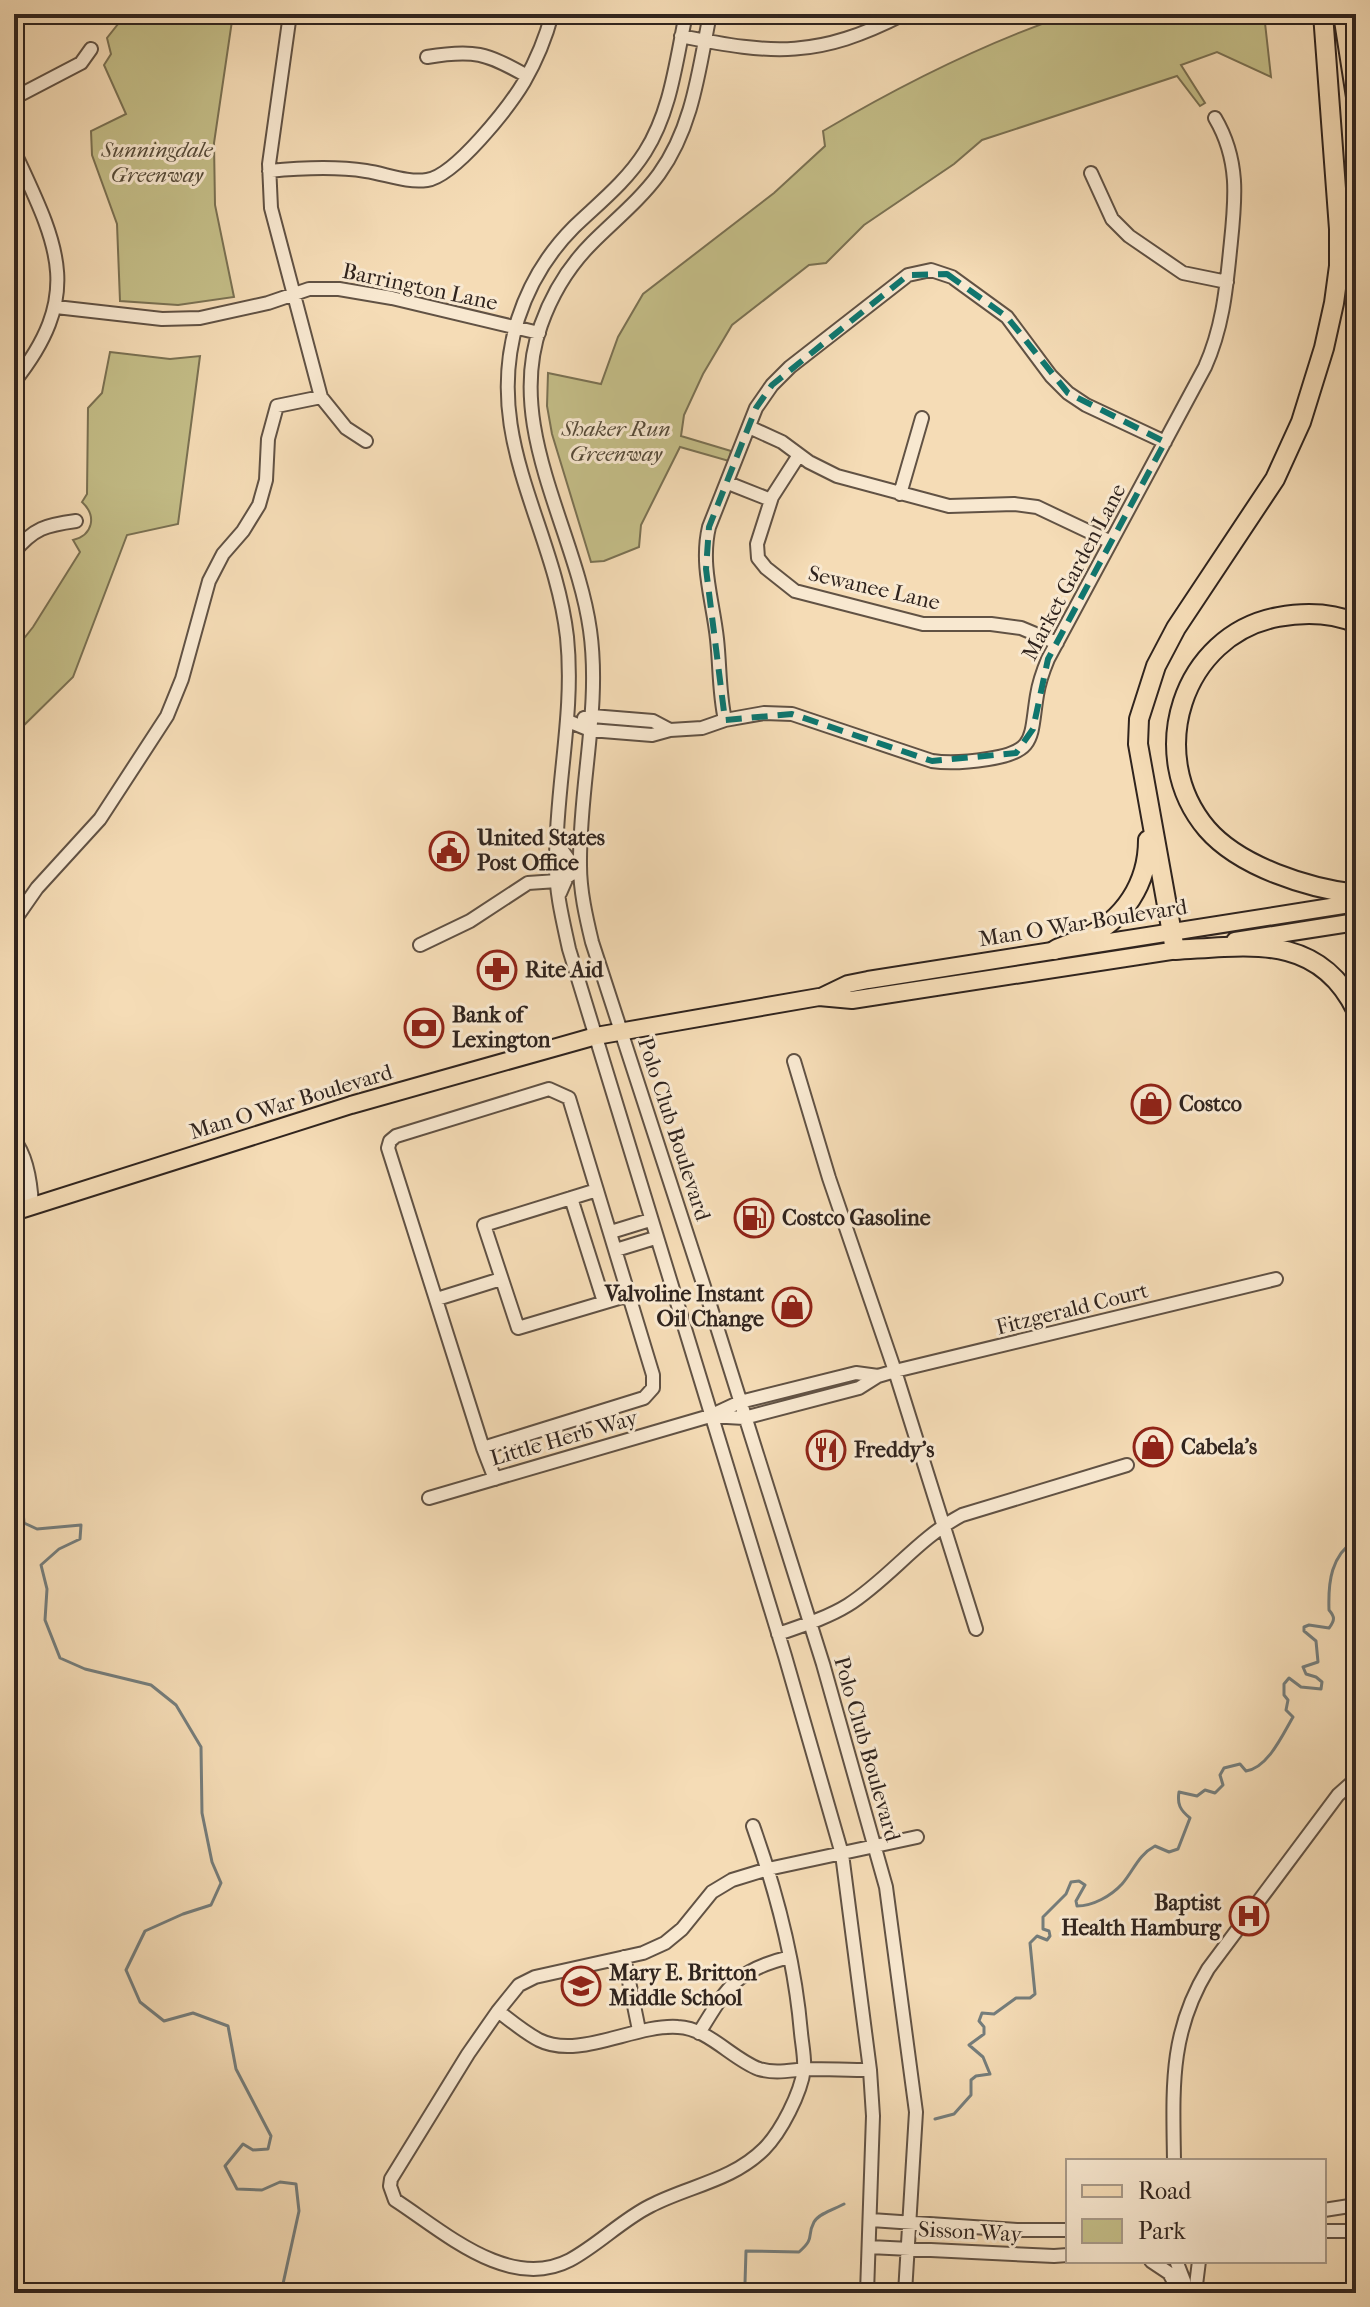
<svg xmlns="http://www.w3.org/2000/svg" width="1370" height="2307" viewBox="0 0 1370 2307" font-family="'IM FELL French Canon',serif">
<rect width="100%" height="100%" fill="#f5dcb6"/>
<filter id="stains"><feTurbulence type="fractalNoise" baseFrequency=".0025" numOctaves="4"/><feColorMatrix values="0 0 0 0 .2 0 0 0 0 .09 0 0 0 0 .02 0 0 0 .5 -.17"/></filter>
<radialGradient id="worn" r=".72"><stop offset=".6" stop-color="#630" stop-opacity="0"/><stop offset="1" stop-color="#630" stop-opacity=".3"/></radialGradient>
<!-- green -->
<path fill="#c4be88" stroke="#7a7153" stroke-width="2" d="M126,14H233L214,143L215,205L234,297L178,305L120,301L117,224L92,155L91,131L126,114L104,65L111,54L107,38Z
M1070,14H1264L1271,77L1217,52L1181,65L1205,103L1200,106L1177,76L982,140L954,164L864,225L826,263L809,265L732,325L703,374L684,415L681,436L731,451L729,461L680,447L641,525L639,547L604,561L591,562L552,434L547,406L548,373L601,384L618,337L643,294L774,193L825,146L823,131C901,85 984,43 1070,14Z
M110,352L170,359L200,356L178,524L127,535L73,677L14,735V651L33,627L80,552L73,540C93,535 97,516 82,502L87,494L88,408L102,393Z"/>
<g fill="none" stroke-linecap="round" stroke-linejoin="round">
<!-- stream -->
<path stroke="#747d7c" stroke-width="3" d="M14,1494L22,1501L24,1523L37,1529L81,1525L80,1539L59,1549L41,1565L47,1589L45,1620L60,1658L85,1669L151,1685L176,1705L201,1747L202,1813L212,1862L221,1883L211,1905L183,1914L145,1931L126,1970L140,2002L164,2021L193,2013L228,2026L236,2069L271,2136L268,2149L253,2150L243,2144L225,2166L237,2189L262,2190L280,2182L296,2184L299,2211L281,2293
M935,2119L954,2114L971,2095V2080L976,2076L990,2074L983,2057L969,2045L984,2034V2027L979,2021L982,2013L994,2014L1016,1998H1030L1035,1994L1030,1943L1037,1936L1047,1940L1050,1936L1049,1931L1043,1929V1917L1066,1894L1071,1882L1079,1881L1085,1885L1076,1901L1077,1906C1093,1906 1111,1896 1122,1884C1134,1870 1138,1855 1155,1846L1169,1852L1178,1849L1190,1818C1180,1810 1177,1804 1179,1792L1197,1796L1205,1790L1215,1793L1223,1785L1220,1775L1224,1768L1240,1764L1246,1771C1268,1768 1283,1734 1293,1717L1286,1710L1288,1700L1284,1695V1684L1289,1678L1301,1687L1321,1689L1322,1682L1316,1677L1306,1674L1303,1667L1318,1662L1316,1641L1304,1631V1627L1309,1625L1329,1628C1335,1620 1335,1617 1329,1610C1328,1581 1331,1556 1356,1539
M752,2293L753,2289L745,2283L746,2251L799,2252C816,2237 806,2237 814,2222C819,2213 835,2209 844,2204"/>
<!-- minor casing -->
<g stroke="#615244" stroke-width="16">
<path id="minor" d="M290,14L269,164L271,208L321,397L346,428L366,441
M686,14C676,61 671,111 645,152C626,182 599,203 574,227C549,252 529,285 518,319C481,438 554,524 567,637C575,714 555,789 556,866C556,894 563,921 569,949L785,1656L842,1854L870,2070L873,2116L867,2293
M710,14C699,69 693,127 659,174C640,200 615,220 592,243C569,266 552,294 541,325C504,427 576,530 590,630C601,708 579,786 580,865C580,891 586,917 592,942L711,1308L823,1664L886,1887L916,2112L905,2293
M681,36C774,55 818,58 904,14
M427,57C474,49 486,53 527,76
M14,98L81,63L91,49
M14,151C57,244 85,293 14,382
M269,171C300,168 334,166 366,171C386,174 407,183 427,180C455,176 509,107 524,82C536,61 546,37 552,14
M1091,173L1112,219L1129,236L1183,273L1227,282
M56,307L162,319L200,318L268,303L309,289H339L392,298L539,333
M749,427L782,442L809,462L837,476L949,506L1014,504L1037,507L1111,542
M799,455L772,497L757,544L758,558L766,568L795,591L923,624H991L1021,628L1057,643
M728,483L771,500
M900,494L922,418
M14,552C34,528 46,525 76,521
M584,718L592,716L653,721L670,730
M725,720C719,693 720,666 717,639C713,601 700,565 709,527L756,408L772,385L790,367L908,275L931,270L952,277L1007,317L1051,376L1068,393L1086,405L1165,442
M568,721L590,730L652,735L670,730L702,728L725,720L764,713L792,714L932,761C951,764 969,762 988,759C1037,752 1030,737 1037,695C1039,682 1043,671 1048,659L1205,367C1222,329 1226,292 1230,251C1235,203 1241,162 1215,118
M557,843L569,860L580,868L567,877L560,893
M14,921L37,888L100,819L167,716L182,679L209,581L223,554L243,531L259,505L266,480L268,439L277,406L321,397
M420,945L470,921L528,883L557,881
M794,1061L829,1178L895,1371L976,1629
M549,1089L569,1098L653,1375V1388L644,1398L483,1448L388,1148L390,1141L396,1136Z
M14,1140C28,1157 31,1185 32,1206
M16,1163L22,1188L30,1202
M597,1190L484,1225L518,1328L629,1295
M571,1198L604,1302
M611,1232L650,1220
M616,1250L655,1238
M437,1299L501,1279
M710,1416L744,1418L859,1388L878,1376L895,1371L1276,1279
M483,1448L495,1479
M429,1498L710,1416L740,1402L856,1373L878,1376
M778,1634C801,1626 827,1618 848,1605C889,1579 918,1538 962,1515L1127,1465
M624,1957L639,2030
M498,2011L468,2054L391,2179L390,2186L395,2200C443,2231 509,2292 570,2260C598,2245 622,2220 650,2206C688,2186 732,2181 764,2149C781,2132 801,2093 804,2069C805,2058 802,2044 801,2033C795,1962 777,1893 753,1826
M699,2033C727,1987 736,1970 790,1957
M870,2070C849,2070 829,2069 808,2069C791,2070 776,2074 759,2069C732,2059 708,2028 678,2027C634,2024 579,2060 539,2040C524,2032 511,2021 498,2011L519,1985L535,1977L643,1953L665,1943L682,1929L712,1892L732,1880L768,1869L917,1837
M1174,2161C1173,2088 1169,2033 1208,1969L1338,1795L1356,1779
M1324,2210L1356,2205
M871,2220L1017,2230H1068
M1324,2231H1356
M869,2247L1054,2256L1068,2255
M1151,2261L1169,2273L1180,2293
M1177,2263L1184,2281L1185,2293
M1195,2293L1199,2261"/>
</g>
<!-- major casing -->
<g stroke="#30241e" stroke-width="20">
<path id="major" d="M1235,941L1356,922
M821,997L848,984L868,980L1356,903
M14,1212L351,1105L596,1036L819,997L852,1000L1184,949"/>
</g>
<!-- highway casing -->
<g stroke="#30241e" stroke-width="22">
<path id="highway" d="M1323,14L1339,229V266L1334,303L1324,348L1301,422L1275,479L1176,628L1156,666L1139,719L1138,744L1175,950C1247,946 1318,932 1356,1010
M1343,14L1356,97
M1356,623C1330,612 1305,612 1278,617C1182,635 1144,755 1207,829C1240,867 1308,888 1356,894
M1055,950C1064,945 1074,943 1084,938C1124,921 1148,883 1148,840"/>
</g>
<!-- minor -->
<use href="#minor" stroke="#f8e8d0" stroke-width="12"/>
<!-- major -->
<use href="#major" stroke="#f5dcb6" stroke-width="16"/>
<!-- highway -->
<use href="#highway" stroke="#f5dcb6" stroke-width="18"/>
</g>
<!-- marked area -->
<path fill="none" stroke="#0f766e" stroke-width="6" stroke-dasharray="16 10" stroke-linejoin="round" d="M947,274L1007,317L1068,393L1165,442L1048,659L1033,729L1016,753L932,761L792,714L725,720L706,569L709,527L756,408L772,385L908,275Z"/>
<!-- icons -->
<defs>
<g id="civic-ring" transform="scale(2)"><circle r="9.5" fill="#f8e8d0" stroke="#8f2418" stroke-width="1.5"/><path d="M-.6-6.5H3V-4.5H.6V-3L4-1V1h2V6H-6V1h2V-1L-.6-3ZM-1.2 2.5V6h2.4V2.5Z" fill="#8f2418"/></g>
<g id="pharmacy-ring" transform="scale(2)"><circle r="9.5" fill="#f8e8d0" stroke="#8f2418" stroke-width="1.5"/><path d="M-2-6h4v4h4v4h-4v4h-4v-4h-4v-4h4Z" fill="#8f2418"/></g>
<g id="bank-ring" transform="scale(2)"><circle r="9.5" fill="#f8e8d0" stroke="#8f2418" stroke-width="1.5"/><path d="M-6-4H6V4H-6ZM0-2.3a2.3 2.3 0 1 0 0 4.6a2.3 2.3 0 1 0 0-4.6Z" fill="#8f2418"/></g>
<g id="shop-ring" transform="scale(2)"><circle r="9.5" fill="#f8e8d0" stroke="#8f2418" stroke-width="1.5"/><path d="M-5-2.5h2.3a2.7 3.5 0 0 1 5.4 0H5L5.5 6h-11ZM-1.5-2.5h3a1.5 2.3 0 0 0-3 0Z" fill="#8f2418"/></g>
<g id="fuel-ring" transform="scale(2)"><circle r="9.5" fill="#f8e8d0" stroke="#8f2418" stroke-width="1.5"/><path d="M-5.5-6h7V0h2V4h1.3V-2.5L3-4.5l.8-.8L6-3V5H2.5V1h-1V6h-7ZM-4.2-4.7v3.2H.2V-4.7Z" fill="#8f2418"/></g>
<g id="restaurant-ring" transform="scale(2)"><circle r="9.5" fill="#f8e8d0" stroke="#8f2418" stroke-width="1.5"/><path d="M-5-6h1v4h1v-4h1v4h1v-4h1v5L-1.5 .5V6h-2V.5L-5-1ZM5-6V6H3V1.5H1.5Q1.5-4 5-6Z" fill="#8f2418"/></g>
<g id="hospital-ring" transform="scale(2)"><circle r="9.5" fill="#f8e8d0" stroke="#8f2418" stroke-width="1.5"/><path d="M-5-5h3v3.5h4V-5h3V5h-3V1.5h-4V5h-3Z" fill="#8f2418"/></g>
<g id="school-ring" transform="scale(2)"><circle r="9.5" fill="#f8e8d0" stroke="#8f2418" stroke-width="1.5"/><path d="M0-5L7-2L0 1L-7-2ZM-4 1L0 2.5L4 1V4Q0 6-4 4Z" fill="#8f2418"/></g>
</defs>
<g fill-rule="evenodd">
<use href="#civic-ring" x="449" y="851"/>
<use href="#pharmacy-ring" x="497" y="970"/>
<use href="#bank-ring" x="424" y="1028"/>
<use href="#shop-ring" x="1151" y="1104"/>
<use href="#fuel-ring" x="754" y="1218"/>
<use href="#shop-ring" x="792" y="1307"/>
<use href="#shop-ring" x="1153" y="1447"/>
<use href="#restaurant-ring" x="826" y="1450"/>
<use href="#hospital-ring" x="1249" y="1916"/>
<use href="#school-ring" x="581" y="1986"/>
</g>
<g text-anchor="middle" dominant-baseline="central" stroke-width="6" stroke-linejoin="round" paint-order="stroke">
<!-- park labels -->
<g font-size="22" font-style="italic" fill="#554a38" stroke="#f8e8d0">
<text x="157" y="150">Sunningdale<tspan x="157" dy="25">Greenway</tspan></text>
<text x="616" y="429">Shaker Run<tspan x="616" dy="25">Greenway</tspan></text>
</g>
<!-- street labels -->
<g font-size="22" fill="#30241e" stroke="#f8e8d0">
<text transform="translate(420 287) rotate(12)">Barrington Lane</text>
<text transform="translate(1074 572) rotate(-62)">Market Garden Lane</text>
<text transform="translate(874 588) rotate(13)">Sewanee Lane</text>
<text transform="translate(1083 923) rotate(-9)">Man O War Boulevard</text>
<text transform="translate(291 1102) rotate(-17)">Man O War Boulevard</text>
<text transform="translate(674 1129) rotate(72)">Polo Club Boulevard</text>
<text transform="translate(1072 1309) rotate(-14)">Fitzgerald Court</text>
<text transform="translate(564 1438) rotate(-16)">Little Herb Way</text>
<text transform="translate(867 1749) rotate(74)">Polo Club Boulevard</text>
<text transform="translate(970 2232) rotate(3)">Sisson Way</text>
</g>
<!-- poi labels -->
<g font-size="22" font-weight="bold" fill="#30241e" stroke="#f8e8d0" text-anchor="start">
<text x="477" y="838">United States<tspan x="477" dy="25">Post Office</tspan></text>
<text x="525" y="970">Rite Aid</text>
<text x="452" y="1015">Bank of<tspan x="452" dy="25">Lexington</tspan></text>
<text x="1179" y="1104">Costco</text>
<text x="782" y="1218">Costco Gasoline</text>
<text x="764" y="1294" text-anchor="end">Valvoline Instant<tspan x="764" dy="25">Oil Change</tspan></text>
<text x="1181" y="1447">Cabela's</text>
<text x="854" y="1450">Freddy's</text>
<text x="1221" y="1903" text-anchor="end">Baptist<tspan x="1221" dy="25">Health Hamburg</tspan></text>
<text x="609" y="1973">Mary E. Britton<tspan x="609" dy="25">Middle School</tspan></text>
</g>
</g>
<!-- margin -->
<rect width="1370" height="2307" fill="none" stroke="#f5dcb6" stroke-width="48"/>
<rect x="16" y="16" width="1338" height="2275" fill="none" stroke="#30241e" stroke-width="4"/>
<rect x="24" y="24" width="1322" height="2259" fill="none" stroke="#30241e" stroke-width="2"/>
<!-- legend -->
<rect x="1066" y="2159" width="260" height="104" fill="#f8e8d0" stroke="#a89a89" stroke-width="2"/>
<rect x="1082" y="2185" width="40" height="12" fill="#f5dcb6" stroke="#a89a89" stroke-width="2"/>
<text x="1138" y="2199" font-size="24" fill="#30241e">Road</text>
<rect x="1082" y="2219" width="40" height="24" fill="#c4be88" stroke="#a89a89" stroke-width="2"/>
<text x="1138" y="2239" font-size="24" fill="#30241e">Park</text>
<rect width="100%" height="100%" filter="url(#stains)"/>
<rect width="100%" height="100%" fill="url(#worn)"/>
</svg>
